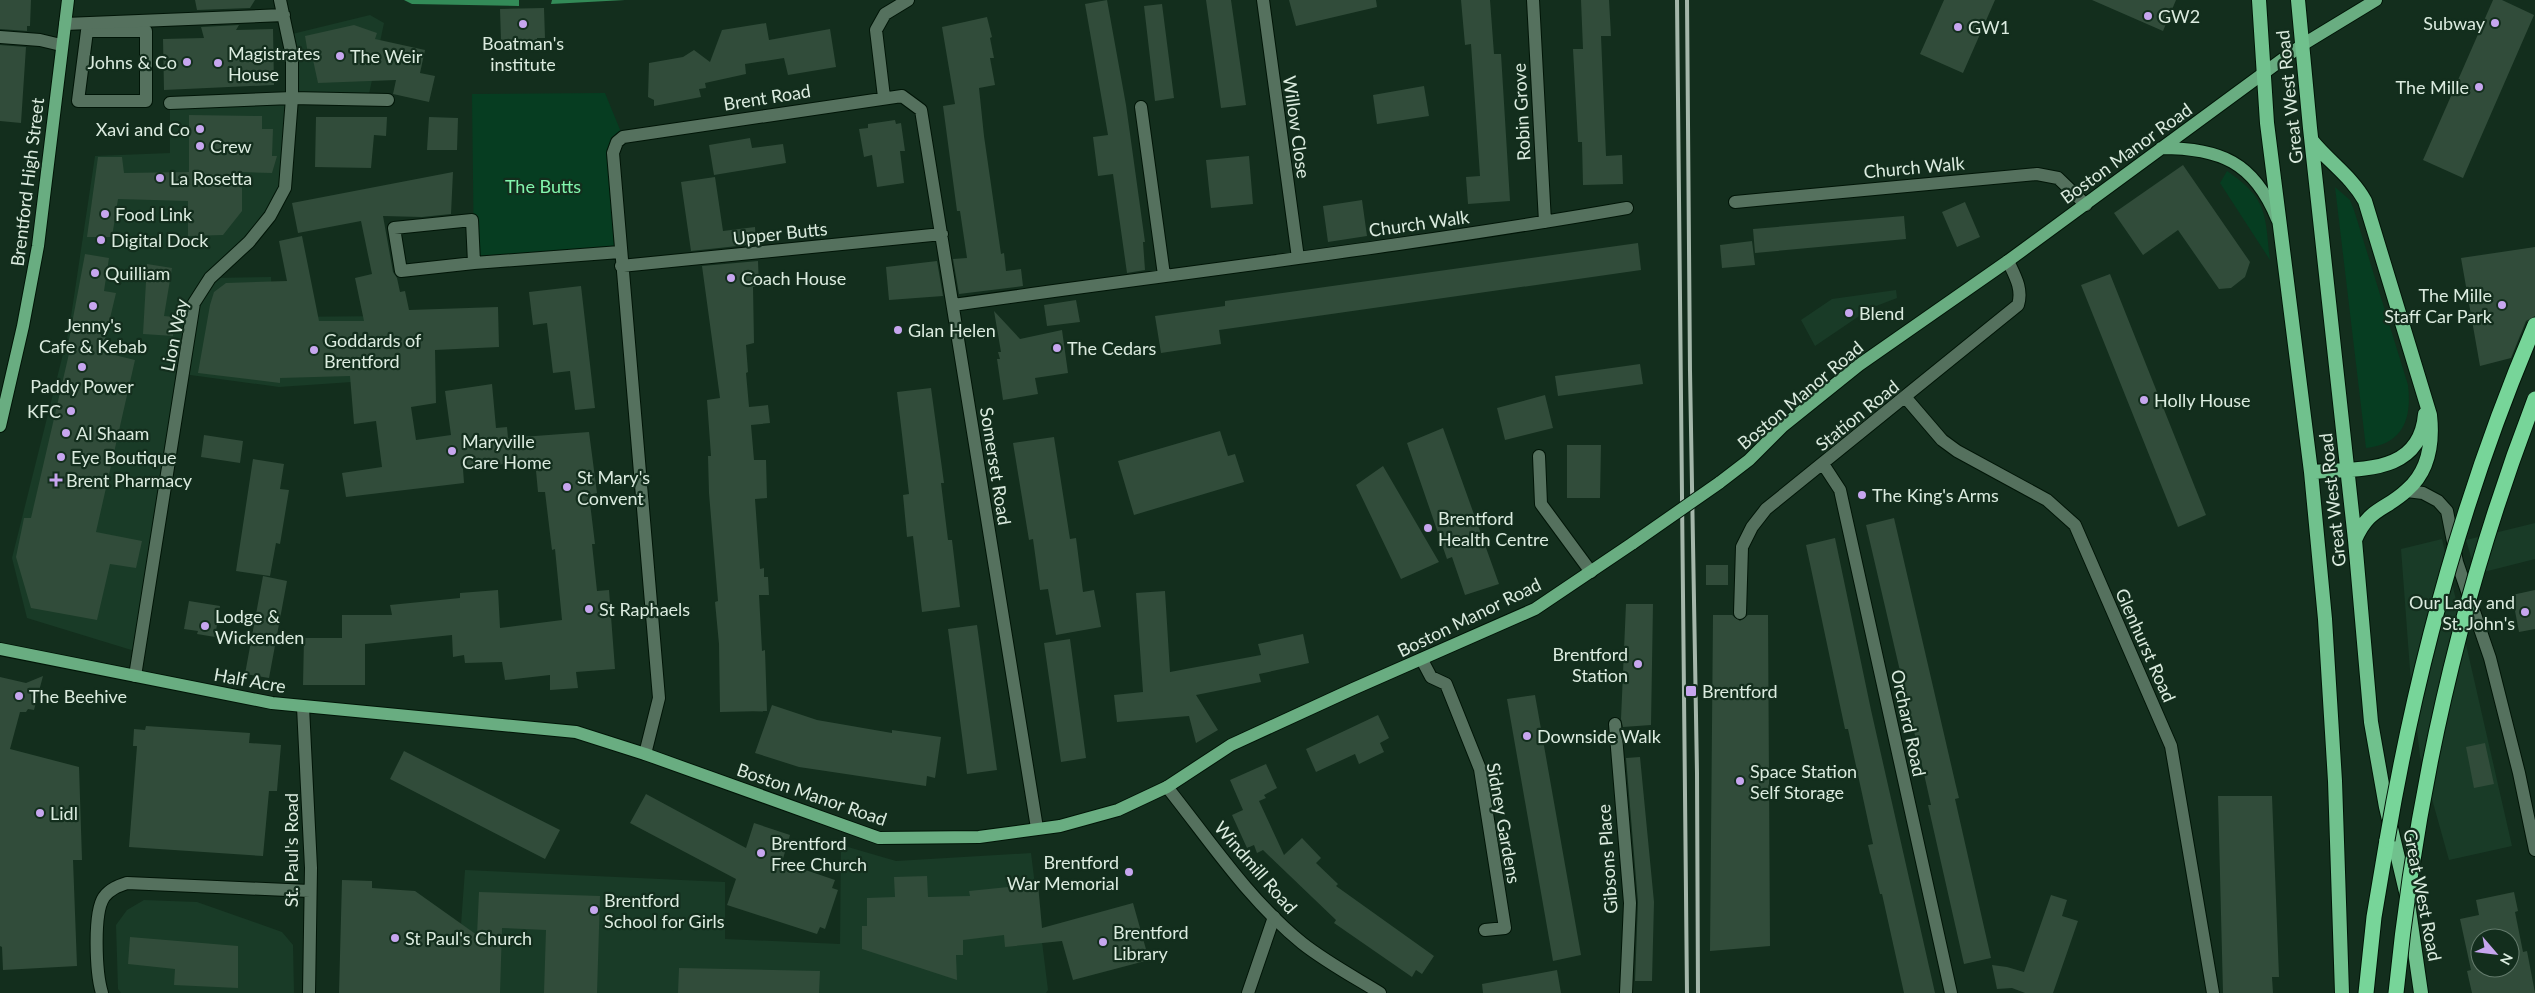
<svg xmlns="http://www.w3.org/2000/svg" width="2535" height="993" viewBox="0 0 2535 993" font-family="Lato,sans-serif">
<rect width="100%" height="100%" fill="#132e1d"/>
<!-- built -->
<path fill="#193b27" d="M370,15L384,23L368,99L292,98L285,188L270,216L211,278L271,277L273,317L395,316L396,379L279,387L183,374L138,652L27,618L12,558L69,330L95,156L170,153V103L292,98L288,35Z
M1896,290L1897,298L1871,308L1815,346L1801,320L1832,299Z
M2535,523V559L2476,574L2466,540Z
M2442,539L2512,846L2449,860L2420,756L2410,670L2401,549Z
M841,845L896,861L1031,853L1048,990L1046,993H456L465,870L725,882V939L840,944Z
M144,900L197,902L282,932L293,945L294,993H121L118,989L116,925L127,910Z"/>
<!-- green -->
<path fill="#063d21" d="M605,93L623,137L617,142L620,252L474,263L472,94Z
M2227,171C2268,199 2265,214 2270,260L2220,183Z
M2335,187L2350,200L2354,210L2408,385C2412,419 2403,444 2366,448Z"/>
<!-- water -->
<path fill="#338b58" d="M404,0H519V6L412,4Z
M552,0H625L551,4Z"/>
<!-- building -->
<path fill="#314c3a" fill-rule="evenodd" d="M0,0H31L30,26H27V31L0,29Z
M195,0H255L250,8L197,10Z
M1107,0L1126,105L1145,242H1143L1145,270L1127,273L1113,174L1098,176L1093,137L1108,135L1085,4Z
M1206,0H1231L1246,105L1221,108Z
M1289,0H1376L1377,7L1296,26Z
M1461,0H1490L1494,54H1501L1510,201L1468,204L1466,177L1480,176L1471,44L1465,45Z
M1581,0H1609L1611,36H1601L1606,156L1622,155L1623,184L1583,185L1582,142H1578L1573,49H1583Z
M1944,0H1995L1963,73L1920,54Z
M2092,0H2176L2163,31Z
M2493,0H2502L2534,15L2463,178L2423,160Z
M1162,4L1174,98L1155,101L1144,6Z
M544,8L545,38H537V43H509V39L501,40L500,9Z
M987,17L992,37L990,38L994,58H990L995,85L979,88L984,136L1001,254L1004,253L1006,271L1021,269L1023,286L959,294L953,259L967,258L960,211H957L943,106L955,104L942,27Z
M766,23L769,40L830,29L836,67L788,75L784,58L745,64L746,74L705,83L706,88L699,89L701,97L654,106V100L648,97L649,63L683,57L694,50L710,62L722,30Z
M239,25L236,30L273,29L274,85L164,90L163,39L204,38L201,27Z
M354,25L377,33L375,39L425,50L420,73L435,76L429,102L393,94L396,80L318,83L313,60H309L305,36Z
M0,45L26,47L21,123L0,121Z
M1424,86L1429,116L1377,124L1373,95Z
M189,115L262,116V129H273L272,156H277L272,173L242,172V211L223,235L188,236V201L118,199L112,237H87L98,157H122L124,173L189,172Z
M316,117H387L386,136L374,135L371,168L315,167Z
M429,117L458,118L457,150H427Z
M895,120L896,124L901,123L905,151H900L904,183L877,187L872,155L864,157L859,129L868,128V124Z
M750,138L752,148L783,144L786,163L714,175L709,145Z
M1249,156L1253,204L1211,208L1206,160Z
M2183,165L2250,262L2245,277L2231,288L2219,289L2178,230L2143,255L2114,213Z
M453,172L451,214L422,217L383,216L393,272L397,278L400,292L405,291L409,310L498,307L499,347L435,350L436,403L411,407L416,440L451,435L445,391L492,384L496,428L507,427L508,438L589,432L597,493L589,495L595,544H592L597,591L609,590L615,669L576,672L578,688L550,690V675L505,680L502,662L465,663L464,655L453,657L452,635L365,644V685H303L304,638H342V615H392L390,605L460,598V593L498,590L500,628L562,620L555,549L552,550L545,492H538L535,460L463,469L464,483L346,497L342,473L382,467L376,421L354,424L350,376L280,378V383L198,373L210,305L214,292L226,283L287,281L279,241L302,236L319,321H364L355,278L372,274L361,221L298,233L292,203Z
M715,177L723,231L755,227L756,244L691,251L681,182Z
M1362,200L1367,236L1328,242L1323,206Z
M1965,202L1980,237L1957,247L1942,212Z
M1904,216L1906,239L1755,253L1753,229Z
M1752,241L1755,265L1722,268L1720,245Z
M1638,243L1641,270L1219,330L1221,344L1161,353L1155,316L1225,306V301Z
M2535,247V316L2526,321L2511,358L2480,366L2461,258Z
M85,254L109,258L104,291L116,293L102,352L135,360L96,532L142,541L136,568L110,564L97,620L31,608L16,557L24,518H31L71,345H68Z
M758,261L759,286L753,287L754,343L746,345L748,372L746,373L749,407L768,405L770,423L751,425L754,460H766L767,498L755,499L760,569L764,568V577H768L769,595H759L762,651L765,650L767,711L720,712L719,644L715,602L718,601L709,493L708,456H711L707,400L720,398L702,266Z
M937,261L943,296L889,300L886,267Z
M147,264L172,268L164,316L174,317L173,336L143,334Z
M2110,274L2206,515L2178,527L2081,285Z
M581,286L595,408L575,410L570,371L553,373L547,323L533,325L529,292Z
M1076,300L1080,322L1047,326L1044,305Z
M994,311L1020,339L1062,330L1068,373L1035,378L1038,394L1003,400L997,359H1000L998,352H1001Z
M1640,364L1643,384L1558,396L1555,376Z
M931,388L944,483H941L948,540H952L960,607L922,612L913,536L907,537L903,495L909,494L897,392Z
M1545,395L1553,428L1505,440L1497,408Z
M1443,428L1499,584L1465,595L1452,557L1447,559L1407,443Z
M1220,431L1228,456L1235,454L1244,482L1134,515L1118,461Z
M204,435L243,441L240,463L201,457Z
M1054,437L1070,539L1076,538L1083,592L1094,590L1101,627L1056,635L1048,589L1040,590L1033,539L1029,540L1013,443Z
M1567,445H1601L1600,498H1567Z
M253,459L284,464L280,489L289,490L280,544L276,543L270,576L236,571Z
M1383,466L1439,562L1401,579L1356,485Z
M1894,518L1956,786L1959,798L1955,799L1991,958L1964,964L1928,805H1931L1924,774L1866,525Z
M1835,538L1871,710L1935,993H1904L1882,894H1880L1868,845L1873,844L1848,729H1845L1806,545Z
M1706,565H1728V585H1706Z
M263,576L287,581L269,678L245,674Z
M2535,590V629L2519,632L2512,595Z
M1165,591L1170,672L1261,655L1258,644L1303,634L1309,663L1259,674L1261,682L1196,695L1218,730L1196,743L1189,716L1117,722L1114,695L1143,692L1136,593Z
M189,601L220,606L215,637L197,634L198,631L184,629Z
M1626,604H1653L1651,725L1623,727L1621,719Z
M1713,615H1732L1740,621L1748,615H1768L1770,946L1710,951Z
M977,625L997,770L967,774L948,629Z
M1070,639L1086,758L1061,762L1044,643Z
M43,676L34,710L28,709L26,712H20L10,749L79,767L82,860H73L77,966L3,970L2,947L0,946V677L26,683Z
M1535,695L1581,955L1553,961L1507,699Z
M772,705L817,720L892,733V730L941,737L935,778L927,776L926,786L799,767L755,753Z
M1378,715L1389,738L1380,743L1384,752L1359,764L1355,754L1316,772L1306,749Z
M146,726L250,733L249,743L281,745L277,791H269L263,856L129,847L137,746H133L134,729L145,730Z
M2485,743L2494,784L2474,788L2466,747Z
M404,751L560,830L545,859L390,779Z
M1640,757L1654,902L1652,981H1635L1638,902L1626,758Z
M1266,764L1277,788L1264,795L1266,798L1259,801L1284,855L1302,838L1321,858L1316,863L1338,884L1336,886L1434,956L1422,974L1416,970L1412,977L1334,923L1336,920L1263,850L1257,853L1254,845L1247,848L1232,815L1243,810L1230,780Z
M646,794L746,848L754,823L790,835L782,862L835,880L832,888L838,890L825,929L820,927L817,934L727,905L736,879L630,823Z
M2218,796H2272L2279,977H2272L2273,993H2223Z
M927,876L928,897L970,896L969,891L1038,884L1042,928L1133,903L1149,960L1073,980L1062,941L1005,947L1004,935L963,940V955H956L957,980L862,949V926H867V898L895,897L894,877Z
M342,880L372,881V888L415,891L477,935L479,892L600,896L597,993H544L546,930L502,928L500,993H339Z
M2514,892L2518,911L2515,912L2523,952L2527,951L2535,993H2472L2467,971L2471,970L2460,919L2479,915L2476,900ZM2480,938H2510V968H2480Z
M2051,895L2067,900L2062,916L2078,921L2053,993H2025L2012,988L1997,989L1992,965L2007,967L2024,972Z
M130,937L238,946V988L174,985L175,969L128,964Z
M679,968L820,971L819,993H678Z
M1557,970L1561,993H1483L1482,984Z"/>
<g fill="none" stroke-linecap="round" stroke-linejoin="round">
<!-- pedestrian casing -->
<g stroke="#001507" stroke-width="14">
<path id="pedestrian" d="M87,31H146V101H78Z
M0,37L40,40L61,45"/>
</g>
<!-- minor casing -->
<g stroke="#001507" stroke-width="14">
<path id="minor" d="M1263,0L1298,258
M1533,0L1545,222
M65,24L284,15
M884,97L876,30L885,14L908,0
M170,103L292,98L388,100
M1141,107L1164,275
M1735,202L2037,174L2058,178L2086,205
M474,263L472,220L394,228L401,271L474,263L620,252
M621,266L942,234
M953,305C1178,273 1404,247 1627,208
M1906,398L1942,440L1957,451L2047,500L2075,525L2171,746L2213,993
M1539,456L1541,504L1591,572
M1823,464L1840,490L1951,993
M2407,491L2423,493L2438,501L2447,511L2457,562L2490,658L2519,773L2535,850
M1740,613L1742,547L1752,527L1766,509L2018,305C2023,289 2015,276 2008,261
M1422,660L1431,677L1446,684L1480,769L1505,928L1485,930
M135,676L194,303L210,278L249,242L270,216L285,188L292,98V56L280,0
M303,707L311,868L309,993
M1615,724L1630,903L1626,993
M645,754L659,698L613,153L617,142L623,137L902,96L921,110L1037,828
M102,993C96,974 93,913 104,897C110,889 118,886 127,883L310,891
M1248,993L1274,917"/>
</g>
<!-- secondary casing -->
<g stroke="#001507" stroke-width="14">
<path id="secondary" d="M1167,787C1210,841 1248,899 1302,943C1326,962 1354,977 1380,993"/>
</g>
<!-- primary casing -->
<g stroke="#001507" stroke-width="14">
<path id="primary" d="M2161,148C2220,148 2254,162 2277,219
M0,426L23,326L38,246L68,0
M1719,483L1749,460L1783,426L1859,365L2008,261L2302,45L2376,0
M0,649L272,703L576,732L645,754L879,838L979,837L1060,826L1118,810L1167,787L1231,745L1353,689L1535,609L1633,543"/>
</g>
<!-- trunk casing -->
<g stroke="#001507" stroke-width="16">
<path id="trunk" d="M2259,0L2267,123L2311,472L2325,619L2335,781L2342,993
M2298,0L2310,128L2355,540L2371,722L2386,807L2407,896L2421,993
M2312,141C2329,162 2352,177 2365,201L2430,415C2433,443 2429,471 2407,490C2385,511 2369,507 2355,540
M2311,472C2358,468 2420,476 2425,414"/>
</g>
<!-- motorway casing -->
<g stroke="#001507" stroke-width="17">
<path id="motorway" d="M2366,993L2374,917L2387,840"/>
</g>
<!-- pedestrian -->
<use href="#pedestrian" stroke="#55715e" stroke-width="12"/>
<!-- minor -->
<use href="#minor" stroke="#55715e" stroke-width="12"/>
<!-- secondary -->
<use href="#secondary" stroke="#55715e" stroke-width="12"/>
<!-- primary -->
<use href="#primary" stroke="#69ad81" stroke-width="12"/>
<!-- trunk -->
<use href="#trunk" stroke="#70c18d" stroke-width="14"/>
<!-- motorway -->
<use href="#motorway" stroke="#77d599" stroke-width="15"/>
<!-- rail -->
<path stroke="#a4b7aa" stroke-width="4" d="M1677,0L1687,993
M1687,0L1690,371L1697,773L1698,993"/>
<!-- primary-bridge casing -->
<g stroke="#001507" stroke-width="14" stroke-linecap="butt">
<path id="primary-bridge" d="M1633,543L1719,483"/>
</g>
<!-- motorway-bridge casing -->
<g stroke="#001507" stroke-width="17" stroke-linecap="butt">
<path id="motorway-bridge" d="M2387,840C2417,664 2465,489 2535,325
M2396,993C2416,791 2462,589 2535,399"/>
</g>
<!-- primary-bridge -->
<use href="#primary-bridge" stroke="#69ad81" stroke-width="12"/>
<!-- motorway-bridge -->
<use href="#motorway-bridge" stroke="#77d599" stroke-width="15"/>
</g>
<!-- markers -->
<g fill="#c7a6ef" stroke="#132e1d" stroke-width="2">
<circle cx="2148" cy="16" r="5"/>
<circle cx="2495" cy="23" r="5"/>
<circle cx="523" cy="24" r="5"/>
<circle cx="1958" cy="27" r="5"/>
<circle cx="340" cy="56" r="5"/>
<circle cx="187" cy="62" r="5"/>
<circle cx="218" cy="63" r="5"/>
<circle cx="2479" cy="87" r="5"/>
<circle cx="200" cy="129" r="5"/>
<circle cx="200" cy="146" r="5"/>
<circle cx="160" cy="178" r="5"/>
<circle cx="105" cy="214" r="5"/>
<circle cx="101" cy="240" r="5"/>
<circle cx="95" cy="273" r="5"/>
<circle cx="731" cy="278" r="5"/>
<circle cx="2502" cy="305" r="5"/>
<circle cx="93" cy="306" r="5"/>
<circle cx="1849" cy="313" r="5"/>
<circle cx="898" cy="330" r="5"/>
<circle cx="1057" cy="348" r="5"/>
<circle cx="314" cy="350" r="5"/>
<circle cx="82" cy="367" r="5"/>
<circle cx="2144" cy="400" r="5"/>
<circle cx="71" cy="411" r="5"/>
<circle cx="66" cy="433" r="5"/>
<circle cx="452" cy="451" r="5"/>
<circle cx="61" cy="457" r="5"/>
<path d="M53.5 472.5h5v5h5v5h-5v5h-5v-5h-5v-5h5z"/>
<circle cx="567" cy="487" r="5"/>
<circle cx="1862" cy="495" r="5"/>
<circle cx="1428" cy="528" r="5"/>
<circle cx="589" cy="609" r="5"/>
<circle cx="2525" cy="612" r="5"/>
<circle cx="205" cy="626" r="5"/>
<circle cx="1638" cy="664" r="5"/>
<rect x="1685" y="685" width="12" height="12" rx="2.5"/>
<circle cx="19" cy="696" r="5"/>
<circle cx="1527" cy="736" r="5"/>
<circle cx="1740" cy="781" r="5"/>
<circle cx="40" cy="813" r="5"/>
<circle cx="761" cy="853" r="5"/>
<circle cx="1129" cy="872" r="5"/>
<circle cx="594" cy="910" r="5"/>
<circle cx="395" cy="938" r="5"/>
<circle cx="1103" cy="942" r="5"/>
</g>
<g text-anchor="middle" dominant-baseline="central" stroke-width="4.5" stroke-linejoin="round" paint-order="stroke">
<!-- poi labels -->
<g font-size="18" fill="#dbebdf" stroke="#132e1d" text-anchor="start">
<text x="2158" y="16">GW2</text>
<text x="2485" y="23" text-anchor="end">Subway</text>
<text x="1968" y="27">GW1</text>
<text x="523" y="43" text-anchor="middle">Boatman's<tspan x="523" dy="21">institute</tspan></text>
<text x="228" y="53">Magistrates<tspan x="228" dy="21">House</tspan></text>
<text x="350" y="56">The Weir</text>
<text x="177" y="62" text-anchor="end">Johns &amp; Co</text>
<text x="2469" y="87" text-anchor="end">The Mille</text>
<text x="190" y="129" text-anchor="end">Xavi and Co</text>
<text x="210" y="146">Crew</text>
<text x="170" y="178">La Rosetta</text>
<text x="115" y="214">Food Link</text>
<text x="111" y="240">Digital Dock</text>
<text x="105" y="273">Quilliam</text>
<text x="741" y="278">Coach House</text>
<text x="2492" y="295" text-anchor="end">The Mille<tspan x="2492" dy="21">Staff Car Park</tspan></text>
<text x="1859" y="313">Blend</text>
<text x="93" y="325" text-anchor="middle">Jenny's<tspan x="93" dy="21">Cafe &amp; Kebab</tspan></text>
<text x="908" y="330">Glan Helen</text>
<text x="324" y="340">Goddards of<tspan x="324" dy="21">Brentford</tspan></text>
<text x="1067" y="348">The Cedars</text>
<text x="82" y="386" text-anchor="middle">Paddy Power</text>
<text x="2154" y="400">Holly House</text>
<text x="61" y="411" text-anchor="end">KFC</text>
<text x="76" y="433">Al Shaam</text>
<text x="462" y="441">Maryville<tspan x="462" dy="21">Care Home</tspan></text>
<text x="71" y="457">Eye Boutique</text>
<text x="577" y="477">St Mary's<tspan x="577" dy="21">Convent</tspan></text>
<text x="66" y="480">Brent Pharmacy</text>
<text x="1872" y="495">The King's Arms</text>
<text x="1438" y="518">Brentford<tspan x="1438" dy="21">Health Centre</tspan></text>
<text x="2515" y="602" text-anchor="end">Our Lady and<tspan x="2515" dy="21">St. John's</tspan></text>
<text x="599" y="609">St Raphaels</text>
<text x="215" y="616">Lodge &amp;<tspan x="215" dy="21">Wickenden</tspan></text>
<text x="1628" y="654" text-anchor="end">Brentford<tspan x="1628" dy="21">Station</tspan></text>
<text x="1702" y="691">Brentford</text>
<text x="29" y="696">The Beehive</text>
<text x="1537" y="736">Downside Walk</text>
<text x="1750" y="771">Space Station<tspan x="1750" dy="21">Self Storage</tspan></text>
<text x="50" y="813">Lidl</text>
<text x="771" y="843">Brentford<tspan x="771" dy="21">Free Church</tspan></text>
<text x="1119" y="862" text-anchor="end">Brentford<tspan x="1119" dy="21">War Memorial</tspan></text>
<text x="604" y="900">Brentford<tspan x="604" dy="21">School for Girls</tspan></text>
<text x="1113" y="932">Brentford<tspan x="1113" dy="21">Library</tspan></text>
<text x="405" y="938">St Paul's Church</text>
</g>
<!-- street labels -->
<g font-size="18" fill="#dbebdf" stroke="#132e1d">
<text transform="translate(767 97) rotate(-9)">Brent Road</text>
<text transform="translate(2289 97) rotate(-96)">Great West Road</text>
<text transform="translate(1521 112) rotate(-93)">Robin Grove</text>
<text transform="translate(1297 127) rotate(82)">Willow Close</text>
<text transform="translate(2126 153) rotate(-36)">Boston Manor Road</text>
<text transform="translate(1914 167) rotate(-5)">Church Walk</text>
<text transform="translate(27 182) rotate(-83)">Brentford High Street</text>
<text transform="translate(1419 223) rotate(-8)">Church Walk</text>
<text transform="translate(780 233) rotate(-6)">Upper Butts</text>
<text transform="translate(174 335) rotate(-78)">Lion Way</text>
<text transform="translate(1800 395) rotate(-40)">Boston Manor Road</text>
<text transform="translate(1857 415) rotate(-39)">Station Road</text>
<text transform="translate(996 466) rotate(81)">Somerset Road</text>
<text transform="translate(2332 500) rotate(-96)">Great West Road</text>
<text transform="translate(1469 617) rotate(-26)">Boston Manor Road</text>
<text transform="translate(2146 645) rotate(66)">Glenhurst Road</text>
<text transform="translate(250 680) rotate(10)">Half Acre</text>
<text transform="translate(1909 723) rotate(78)">Orchard Road</text>
<text transform="translate(812 794) rotate(19)">Boston Manor Road</text>
<text transform="translate(1504 823) rotate(80)">Sidney Gardens</text>
<text transform="translate(291 850) rotate(-90)">St. Paul's Road</text>
<text transform="translate(1607 859) rotate(-94)">Gibsons Place</text>
<text transform="translate(1256 867) rotate(49)">Windmill Road</text>
<text transform="translate(2423 895) rotate(79)">Great West Road</text>
</g>
<!-- park labels -->
<g font-size="18" fill="#82f5ad" stroke="#132e1d">
<text x="543" y="186">The Butts</text>
</g>
</g>
<!-- north arrow -->
<g transform="translate(2495 953) rotate(118)"><circle r="24" fill="#132e1d" stroke="#637a6b"/>
<path d="M0-4L9 19L0 12L-9 19Z" fill="#c7a6ef"/>
<text y="-8" font-size="14" font-weight="bold" text-anchor="middle" fill="#dbebdf">N</text>
</g>
</svg>
